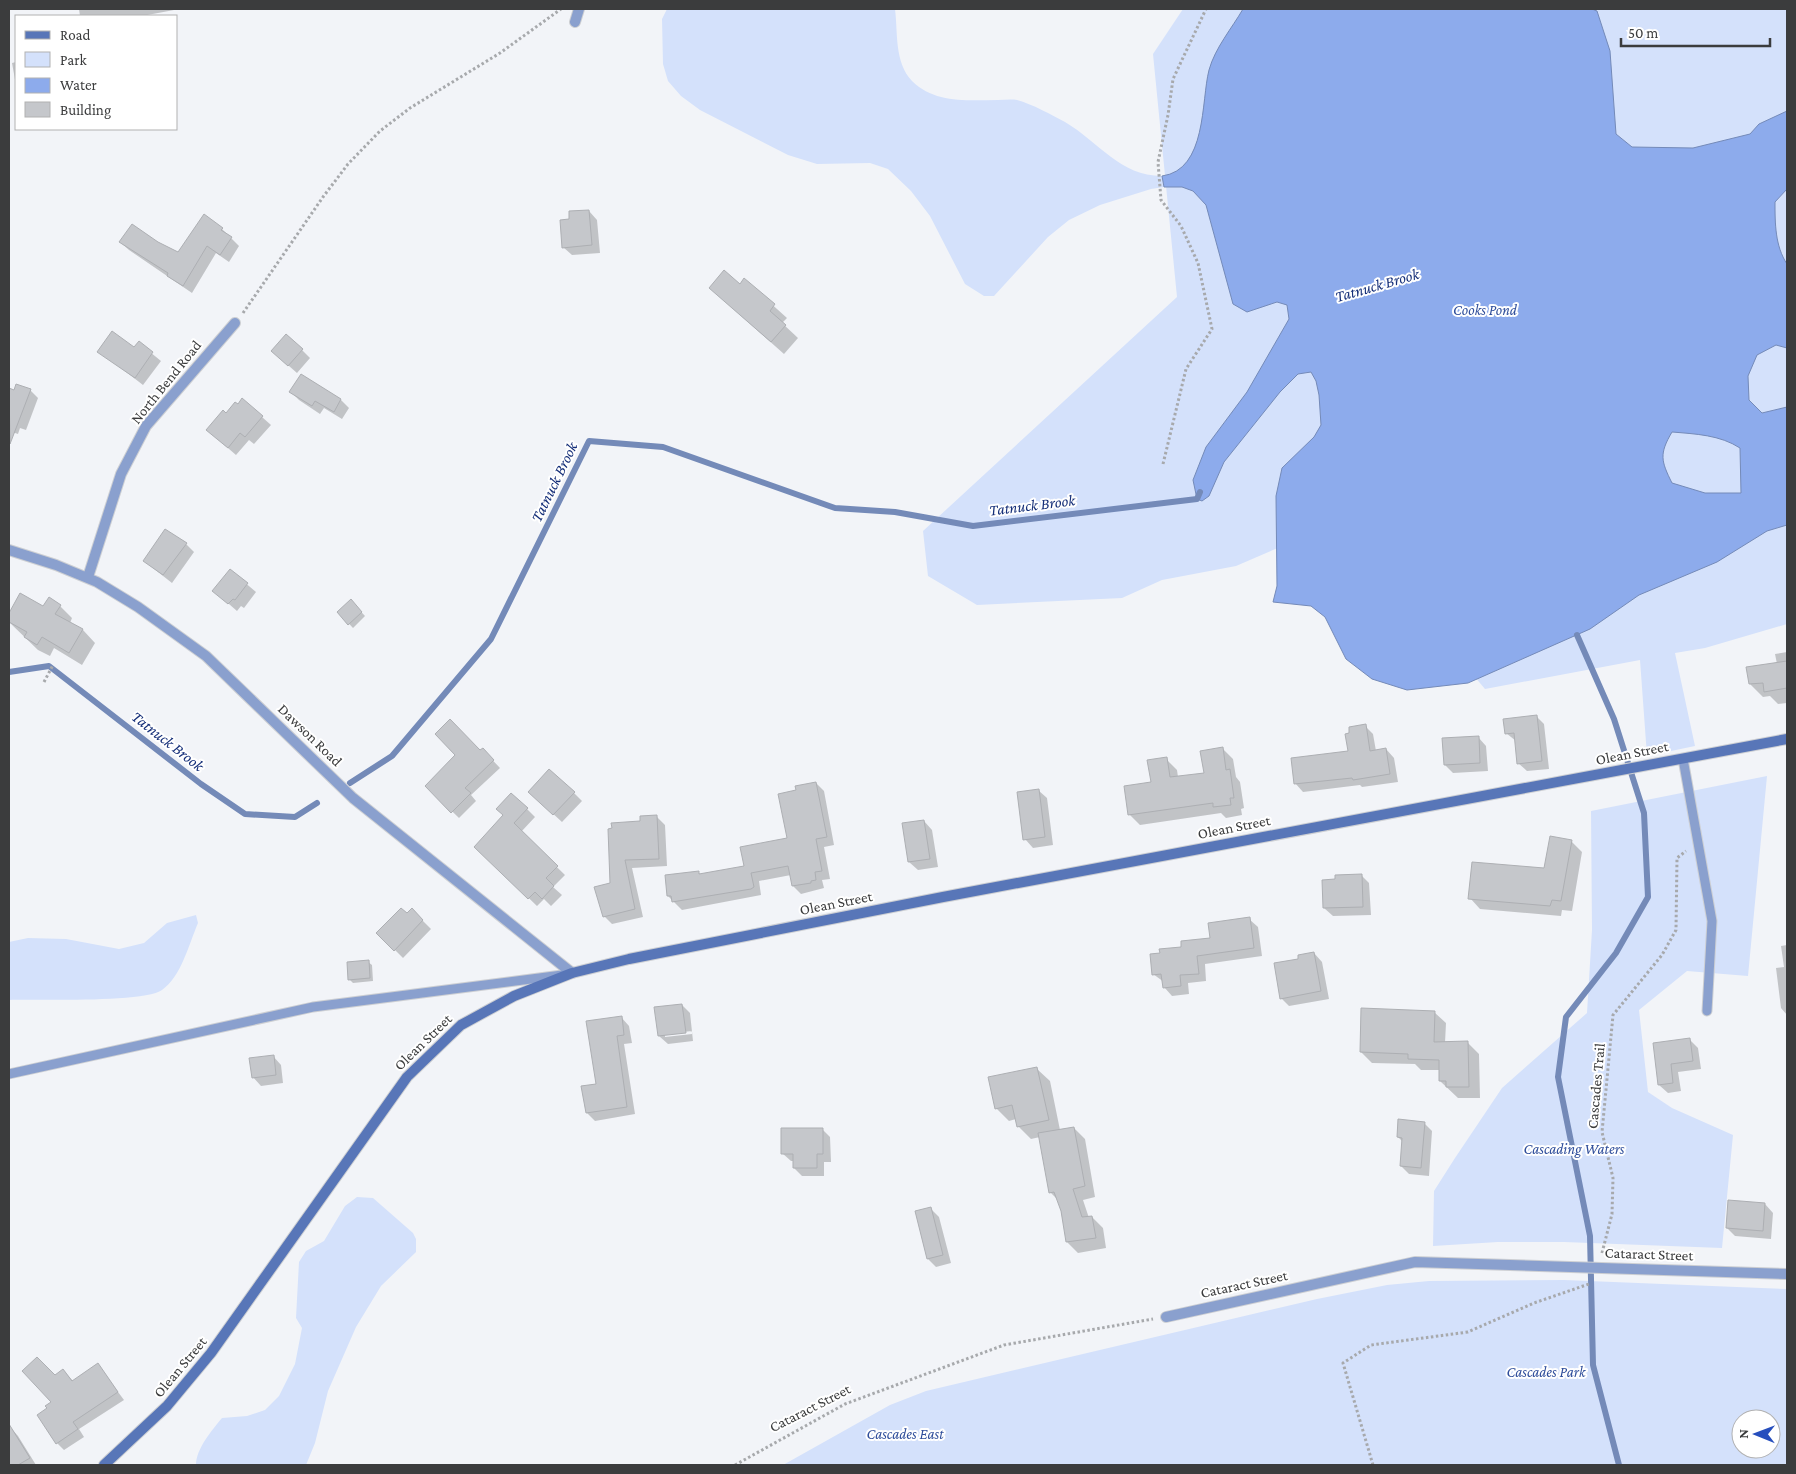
<svg xmlns="http://www.w3.org/2000/svg" width="1796" height="1474" viewBox="0 0 1796 1474" font-family="'Crimson Pro',serif">
<rect width="100%" height="100%" fill="#f2f4f8"/>
<!-- green -->
<path fill="#d4e1fb" fill-rule="evenodd" d="M667,9H895C898,32 894,62 912,81C935,104 969,100 998,100C1004,100 1011,99 1017,100C1032,104 1052,115 1065,122C1099,142 1120,176 1162,176L1164,187L1151,189L1100,205L1069,220L1048,237L994,296H984L965,284L930,216L911,191L888,169L870,163L817,164L788,155L700,110L681,96L668,81L663,64L662,19Z
M1183,9H1787V624L1705,648L1675,653L1695,746L1647,756L1640,660L1485,689L1411,601L1287,544L1236,566L1162,580L1122,598L977,605L928,576L923,531L1177,297L1153,54Z
M1767,776L1748,976L1687,971L1639,1010L1648,1092L1672,1108L1733,1135L1722,1248L1564,1242H1498L1433,1246L1434,1191L1455,1158L1502,1088L1587,1013L1592,930L1591,811Z
M196,915L198,923C189,944 181,977 162,990C145,1003 36,999 9,1000V942L28,938L66,939L119,949L144,943L167,923Z
M357,1197L373,1198L413,1233L416,1239V1252L381,1286L356,1327L328,1391L315,1443L306,1465H196C196,1449 212,1430 222,1418L247,1416L265,1410L279,1396L295,1364L302,1328L296,1318L299,1262L306,1251L324,1241L345,1206Z
M1564,1280L1787,1289V1465H783L890,1405L926,1391L1317,1299L1387,1285L1429,1281ZM1741,1419H1771V1449H1741Z"/>
<!-- water -->
<path fill="#8dabec" stroke="#748ab8" fill-rule="evenodd" d="M1243,9H1592L1597,11L1610,51L1616,134L1632,147L1693,148L1750,134L1759,124L1787,111V189L1775,202C1775,223 1775,246 1787,264V348L1776,345L1757,355L1748,376L1749,400L1762,413L1787,407V525L1767,531L1717,562L1639,595L1590,629L1468,683L1407,690L1372,679L1346,659L1325,617L1311,606L1273,602L1277,586L1276,496L1282,468L1314,437L1321,425L1319,395L1316,381L1311,372L1298,374L1280,392L1224,462L1209,496L1202,501L1197,499L1193,480L1206,447L1247,392L1289,319L1287,305L1277,302L1247,312L1233,304L1206,205L1193,191L1182,187H1164L1162,176C1207,170 1201,101 1209,70C1215,48 1232,28 1243,9ZM1672,432C1696,434 1720,435 1740,448L1741,493H1705L1672,483C1661,461 1659,454 1672,432Z"/>
<!-- shadow -->
<path fill="#0003" fill-rule="evenodd" d="M79,9H174V10L142,16H80Z
M16,62V85L12,63Z
M589,211L597,220L600,253L572,255L563,247L571,220Z
M204,216L222,229L239,246L229,262L216,253L192,293L129,250L120,242L158,243L178,254Z
M745,280L787,318L782,323L798,338L784,354L710,288L740,285Z
M139,343L161,361L143,385L99,351L135,348Z
M302,350L310,358L297,373L281,359Z
M9,389L15,391L30,390L38,398L26,430L20,428L18,434L9,431Z
M291,392L341,400L349,408L342,419L324,408L320,414L299,400Z
M226,415L262,417L271,425L254,444L249,440L236,455L207,430Z
M186,544L194,552L172,583L144,561Z
M230,570L256,592L244,608L241,606L237,611L214,591Z
M21,595L43,608L60,606L72,618L70,623L83,630L95,643L82,665L54,648L50,656L38,650L9,622V615Z
M351,601L365,616L353,628L338,612Z
M1787,652V703L1778,704L1770,696L1763,697L1750,684L1777,664L1775,654Z
M1536,716L1544,724L1549,769L1527,771L1518,763L1516,741L1506,733Z
M1365,726L1373,734L1376,751L1386,749L1394,758L1398,782L1362,787L1360,785L1303,792L1295,783L1349,752Z
M1478,737L1486,746L1488,771L1453,773L1445,765Z
M1222,748L1233,759L1236,777L1240,782L1244,808L1241,809L1242,815L1226,818L1221,813L1140,825L1129,814L1166,759L1177,770L1178,777L1205,774Z
M483,750L500,768L471,795L476,801L459,818L426,786Z
M816,783L824,791L834,845L824,847L830,879L822,880L824,888L801,894L793,886L791,875L759,881L761,895L682,910L668,896L698,872L701,875L746,867L788,839L798,791Z
M1038,790L1047,798L1053,845L1033,848L1025,839Z
M574,793L582,801L562,822L538,800Z
M527,809L535,817L521,832L565,875L553,887L562,895L551,906L544,899L537,906L476,847Z
M656,816L665,825L667,866L632,868L643,917L612,924L604,916L611,884L641,822Z
M924,821L932,830L938,867L918,870L909,862Z
M1571,841L1582,852L1572,911L1562,910L1561,916L1480,909L1470,898L1545,869Z
M1361,875L1369,883L1371,915L1333,916L1324,908Z
M412,910L431,929L403,958L378,933Z
M1249,919L1258,927L1262,956L1205,964L1206,981L1188,983L1189,994L1172,996L1164,987V982L1153,974L1183,948L1211,939Z
M1787,945V1015L1781,1008L1776,968L1784,967L1781,946Z
M1314,953L1322,962L1329,999L1289,1006L1281,998L1300,960Z
M368,962L372,965L373,981L353,983L349,979Z
M682,1005L690,1013L693,1041L668,1044L659,1036ZM692,1031V1034L665,1037V1034Z
M1434,1012L1446,1023L1445,1043H1468L1479,1054L1480,1098H1458L1440,1081V1070H1421L1415,1064L1372,1063L1361,1052Z
M621,1017L629,1026L632,1043L624,1044L635,1114L595,1121L587,1113Z
M1690,1040L1698,1048L1701,1069L1678,1072L1681,1091L1668,1093L1659,1085L1654,1044Z
M273,1056L281,1065L283,1083L261,1086L253,1077Z
M1037,1069L1050,1081L1060,1130L1074,1128L1085,1139L1095,1197L1083,1200L1089,1218L1092,1217L1103,1228L1106,1248L1078,1253L1067,1242L1059,1201L1050,1192L1040,1137L1031,1139L1018,1126L1016,1119L1009,1121L996,1108Z
M1424,1123L1432,1131L1429,1176L1409,1174L1401,1166L1403,1142L1398,1137Z
M822,1129L830,1137L831,1162H824V1176H802L794,1168V1161H791L782,1153Z
M1765,1204L1773,1213L1771,1239L1735,1236L1727,1228Z
M931,1209L939,1217L951,1263L936,1267L928,1259Z
M98,1365L124,1400L79,1429L84,1437L64,1450L57,1443L49,1409L53,1402L55,1376L63,1370L73,1381Z
M10,1427L18,1436L36,1465H9Z"/>
<g fill="none" stroke-linecap="round" stroke-linejoin="round">
<!-- stream -->
<path stroke="#748ab8" stroke-width="6" d="M1577,635L1614,719L1644,813L1648,897L1616,953L1566,1017L1558,1077L1590,1236L1593,1365L1619,1465
M9,672L49,666L201,784L245,814L295,817L317,803
M350,783L392,756L491,639L589,441L663,447L835,508L895,512L973,526L1197,499L1200,492"/>
</g>
<!-- building -->
<path fill="#c5c7cb" stroke="#adafb3" d="M589,210L592,245L562,248L560,220L569,219V211Z
M204,214L223,228L221,230L232,237L220,255L207,246L183,286L167,276L168,273L119,242L132,224L158,242L178,252Z
M724,270L740,284L744,278L775,304L770,311L786,325L771,342L709,288Z
M112,331L134,347L139,341L153,352L135,378L97,352Z
M286,334L303,349L288,366L271,351Z
M301,374L341,399L334,412L315,401L312,406L289,392Z
M16,384L31,389L10,444L9,388L14,390Z
M242,398L263,416L245,437L240,433L228,448L206,430L223,410L226,413L235,402L238,404Z
M165,529L187,543L163,575L143,561Z
M230,569L248,583L235,600L233,599L228,604L212,591Z
M20,593L43,606L49,597L61,605L55,614L83,629L69,653L42,637L37,645L24,637L27,632L9,622V613Z
M351,599L362,612L348,625L337,612Z
M1787,661V688L1764,692L1763,683L1749,684L1746,667Z
M1537,715L1542,761L1517,764L1514,733L1505,734L1503,719Z
M450,719L480,750L483,748L494,760L465,788L471,793L451,813L425,786L455,755L435,734Z
M1366,724L1370,751L1386,748L1390,774L1353,780L1352,778L1294,784L1291,758L1348,751L1345,734L1349,733V727Z
M1479,736L1480,763L1444,765L1442,738Z
M1223,747L1226,770L1230,769L1234,798H1230L1231,805L1213,807V803L1128,815L1124,786L1151,782L1147,760L1167,757L1170,777L1204,773L1200,751Z
M549,769L575,792L553,815L528,792Z
M816,782L827,837L816,839L822,871L815,872L816,880L811,881V883L792,886L788,866L751,873L754,887L751,889L672,902L671,896H667L665,875L699,871V874L744,866L740,847L787,838L778,794L796,790L795,786Z
M1039,789L1045,837L1023,840L1017,792Z
M511,793L528,808L514,823L558,866L546,878L554,886L542,899L535,892L528,899L474,847L503,815L496,809Z
M657,815L659,859L625,860L635,909L603,917L594,887L610,883L608,829L612,828L611,823L640,821V816Z
M924,820L930,859L908,862L902,823Z
M1550,836L1572,840L1561,901L1552,900L1550,906L1468,899L1472,862L1544,868Z
M1362,874L1363,907L1323,908L1322,880L1335,879V875Z
M401,908L407,913L412,908L423,920L394,951L376,933Z
M1250,917L1254,948L1197,956L1199,974L1180,975L1181,986L1163,988L1161,974L1152,975L1150,954L1160,953L1159,949L1181,947V941L1210,938L1208,923Z
M1314,952L1321,991L1280,999L1274,963L1298,959V955Z
M369,960L370,978L348,980L347,962Z
M682,1004L686,1033L658,1036L654,1007Z
M1361,1008L1435,1011L1434,1042L1468,1041L1469,1087H1446V1081H1439V1060L1408,1059V1054L1360,1052Z
M622,1016L624,1035L617,1036L627,1107L586,1113L581,1086L596,1084L586,1021Z
M1690,1038L1693,1061L1671,1064L1673,1083L1658,1085L1653,1043Z
M274,1055L276,1075L252,1078L249,1058Z
M1037,1067L1049,1120L1017,1127L1012,1105L995,1109L988,1077Z
M1398,1119L1425,1122L1421,1168L1400,1166L1402,1138L1397,1137Z
M1074,1127L1085,1186L1073,1189L1082,1217L1092,1216L1096,1238L1066,1242L1061,1211L1054,1192L1049,1193L1038,1133Z
M781,1128H823V1154H817V1168H793V1154H781Z
M1728,1200L1765,1203L1763,1231L1726,1228Z
M931,1207L943,1255L927,1259L915,1211Z
M37,1357L55,1375L63,1369L72,1381L98,1363L118,1392L73,1422L78,1429L56,1444L37,1415L47,1408L45,1406L51,1402L22,1371Z
M9,1424L30,1458L18,1465H9Z"/>
<g fill="none" stroke-linecap="round" stroke-linejoin="round">
<!-- lane casing -->
<g stroke="#cdcfd3" stroke-width="11">
<path id="lane" d="M1683,759L1712,921L1707,1011
M9,1074L313,1007L562,975"/>
</g>
<!-- street casing -->
<g stroke="#cdcfd3" stroke-width="12">
<path id="street" d="M575,22L579,9
M9,550L56,565L97,582L138,607L206,656L353,798L572,973
M88,577L121,474L146,426L235,323
M1166,1317L1415,1262L1787,1274"/>
</g>
<!-- secondary casing -->
<g stroke="#cdcfd3" stroke-width="12">
<path id="secondary" d="M104,1465L167,1406L211,1353L407,1077L461,1025L514,996L572,973L629,959L943,897L1787,739"/>
</g>
<!-- path -->
<path stroke="#a7a9ac" stroke-width="3" stroke-dasharray="2.5 2.5" stroke-linecap="butt" d="M243,313L323,197L348,164L380,131L410,108L500,53L561,9
M1163,464L1186,369L1212,329L1198,263L1181,226L1161,200L1158,162L1168,115L1173,79L1206,9
M44,682L53,665
M1602,1253L1612,1214L1613,1178L1602,1132L1613,1015L1662,955L1676,930L1677,858L1686,851
M735,1465L845,1404L1004,1345L1153,1319
M1373,1465L1343,1363L1371,1345L1468,1332L1534,1303L1589,1284"/>
<!-- lane -->
<use href="#lane" stroke="#8aa0ce" stroke-width="9"/>
<!-- street -->
<use href="#street" stroke="#8aa0ce" stroke-width="10"/>
<!-- secondary -->
<use href="#secondary" stroke="#5876b8" stroke-width="10"/>
</g>
<g text-anchor="middle" dominant-baseline="central" stroke-width="4" stroke-linejoin="round" paint-order="stroke">
<!-- park labels -->
<g font-size="15" font-style="italic" fill="#2f4e9b" stroke="#fff">
<text x="1485" y="310">Cooks Pond</text>
<text x="1574" y="1149">Cascading Waters</text>
<text x="1546" y="1372">Cascades Park</text>
<text x="905" y="1434">Cascades East</text>
</g>
<!-- street labels -->
<g font-size="15" fill="#3b3c3d" stroke="#fff">
<text transform="translate(166 382) rotate(-51)">North Bend Road</text>
<text transform="translate(310 735) rotate(44)">Dawson Road</text>
<text transform="translate(1632 753) rotate(-11)">Olean Street</text>
<text transform="translate(1234 827) rotate(-11)">Olean Street</text>
<text transform="translate(836 903) rotate(-11)">Olean Street</text>
<text transform="translate(423 1042) rotate(-44)">Olean Street</text>
<text transform="translate(1596 1086) rotate(-85)">Cascades Trail</text>
<text transform="translate(1649 1254) rotate(2)">Cataract Street</text>
<text transform="translate(1244 1284) rotate(-12)">Cataract Street</text>
<text transform="translate(180 1367) rotate(-50)">Olean Street</text>
<text transform="translate(810 1408) rotate(-27)">Cataract Street</text>
</g>
<!-- water labels -->
<g font-size="16" font-style="italic" fill="#142e78" stroke="#fff">
<text transform="translate(1377 285) rotate(-16)">Tatnuck Brook</text>
<text transform="translate(554 482) rotate(-64)">Tatnuck Brook</text>
<text transform="translate(1032 505) rotate(-7)">Tatnuck Brook</text>
<text transform="translate(168 741) rotate(38)">Tatnuck Brook</text>
</g>
</g>
<!-- border -->
<rect width="1796" height="1474" fill="none" stroke="#3b3c3d" stroke-width="20"/>
<!-- legend -->
<rect x="15" y="15" width="162" height="115" fill="#ffffff" stroke="#b1b1b1"/>
<rect x="25" y="31" width="25" height="8" fill="#5876b8" stroke="#b1b1b1"/>
<text x="60" y="40" font-size="15" fill="#3b3c3d">Road</text>
<rect x="25" y="52" width="25" height="15" fill="#d4e1fb" stroke="#b1b1b1"/>
<text x="60" y="65" font-size="15" fill="#3b3c3d">Park</text>
<rect x="25" y="78" width="25" height="15" fill="#8dabec" stroke="#b1b1b1"/>
<text x="60" y="90" font-size="15" fill="#3b3c3d">Water</text>
<rect x="25" y="102" width="25" height="15" fill="#c5c7cb" stroke="#b1b1b1"/>
<text x="60" y="115" font-size="15" fill="#3b3c3d">Building</text>
<!-- north arrow -->
<g transform="translate(1756 1434) rotate(271)"><circle r="24" fill="#ffffff" stroke="#b1b1b1"/>
<path d="M0-4L9 19L0 12L-9 19Z" fill="#264ebd"/>
<text y="-8" font-size="14" font-weight="bold" text-anchor="middle" fill="#3b3c3d">N</text>
</g>
<!-- scale -->
<path d="M1621 38v8h149v-8" fill="none" stroke="#3b3c3d" stroke-width="2.5"/>
<text x="1628" y="38" font-size="15" fill="#3b3c3d" stroke="#ffffff" stroke-width="4" paint-order="stroke">50 m</text>
</svg>
